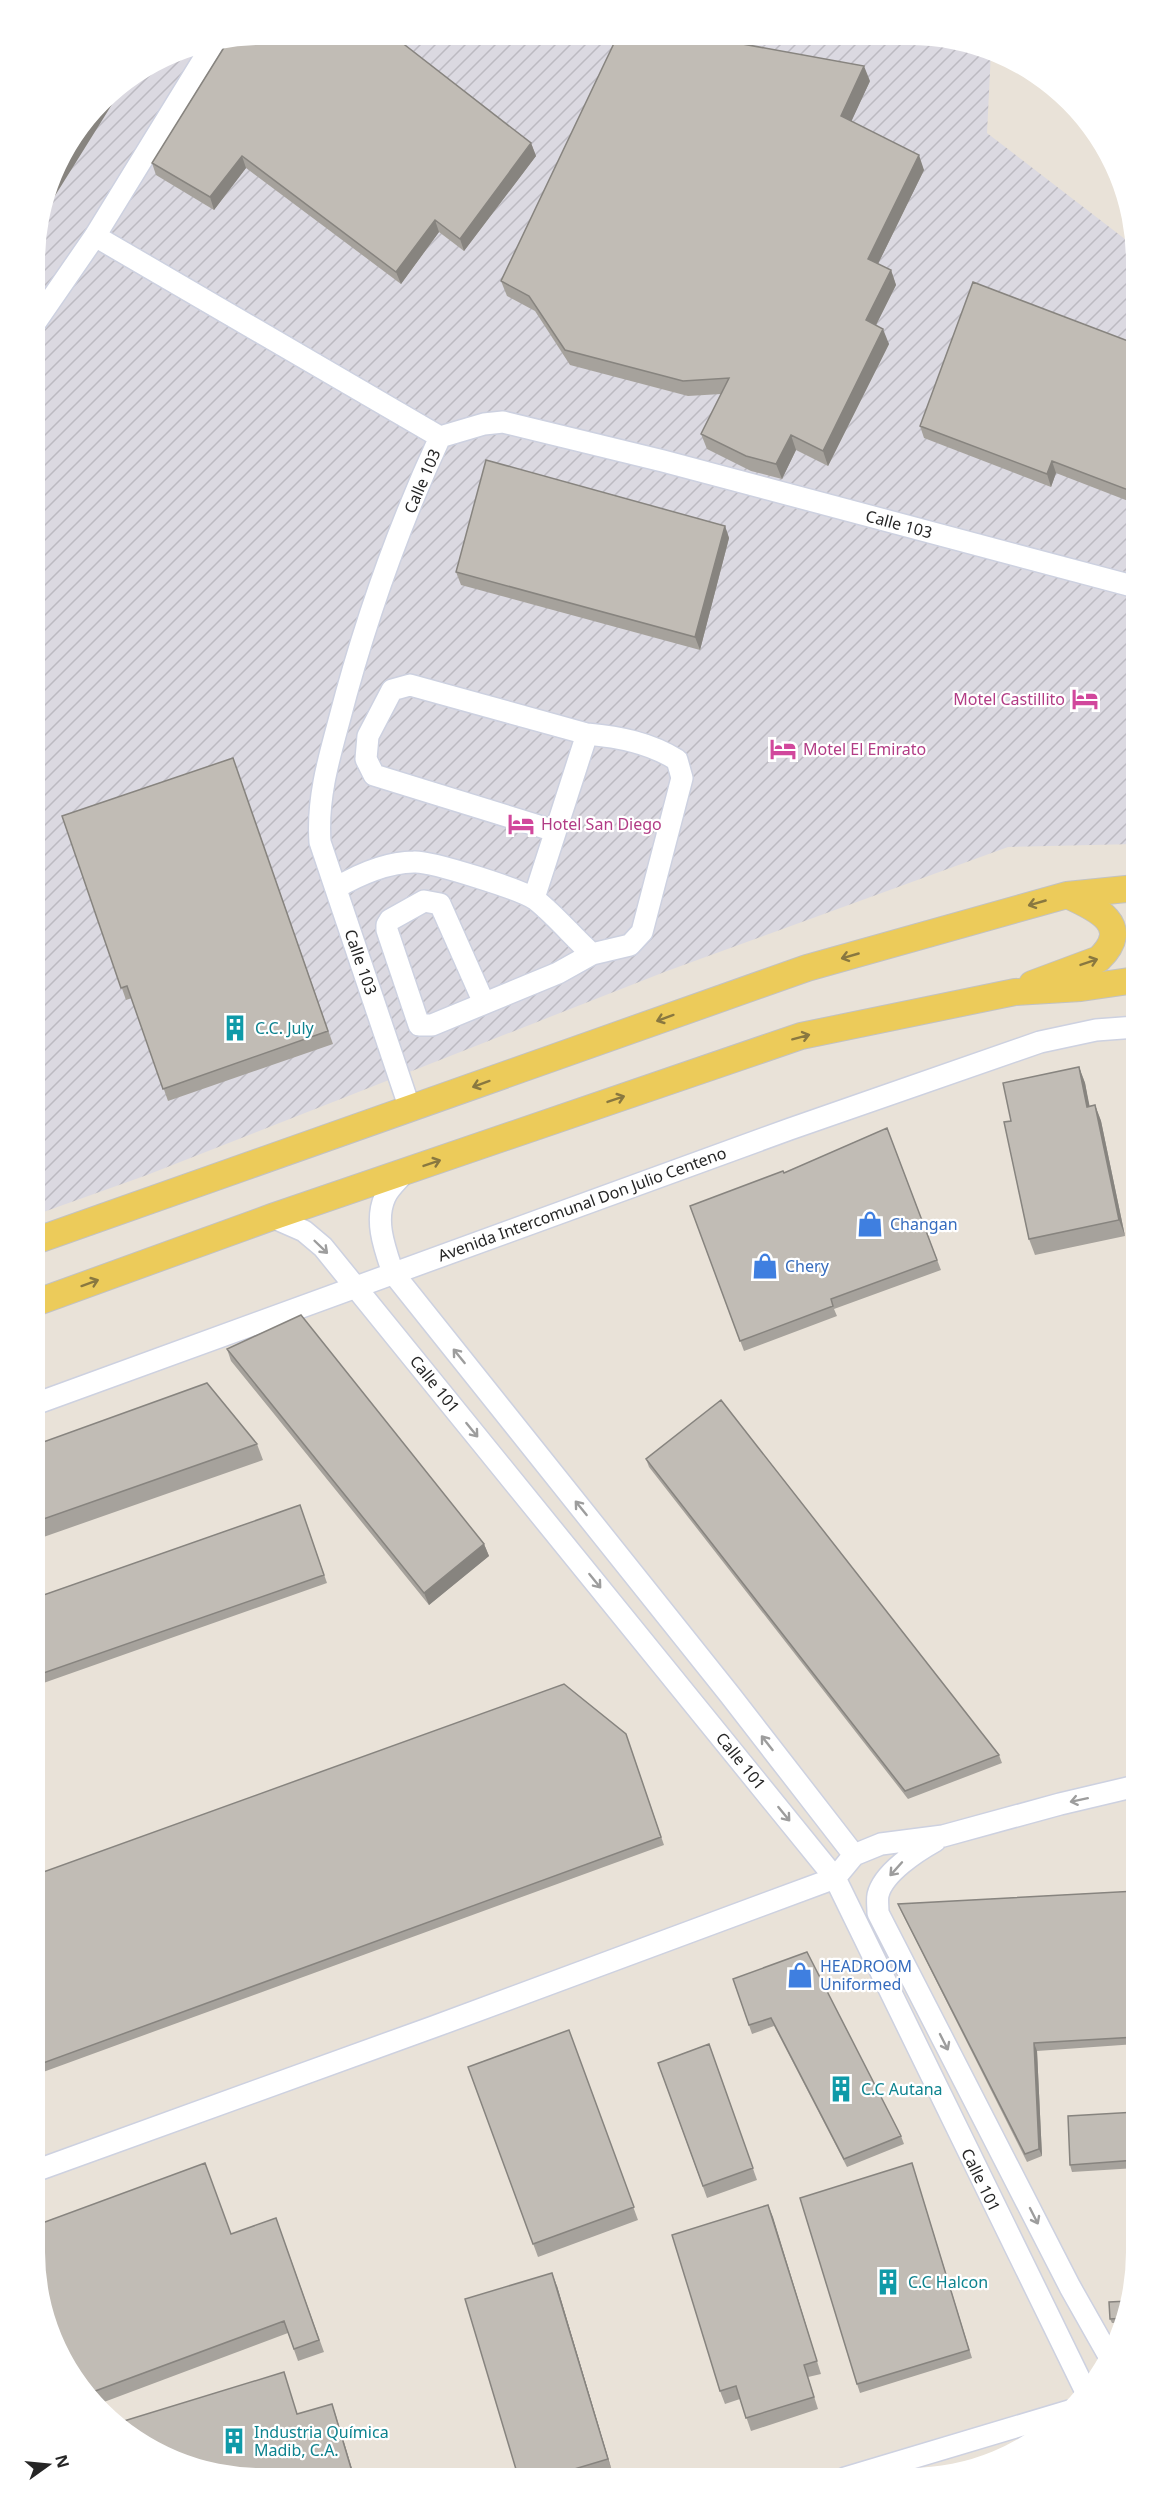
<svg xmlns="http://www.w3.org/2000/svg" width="1171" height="2513" viewBox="0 0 1171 2513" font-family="'Noto Sans',sans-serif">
<defs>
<pattern id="industrial-furrows" width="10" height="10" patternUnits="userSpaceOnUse" patternTransform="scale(1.5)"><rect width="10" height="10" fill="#dbd9e1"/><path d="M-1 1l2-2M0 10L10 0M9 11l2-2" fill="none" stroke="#bcbac1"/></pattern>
</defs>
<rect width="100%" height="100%" fill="#e9e2d8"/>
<!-- industrial -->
<path fill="url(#industrial-furrows)" d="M261,35L954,39L991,52L987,133L1134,246L1136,261V844L1008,847L667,971L147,1175L35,1215V246L58,161L111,91L175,52Z"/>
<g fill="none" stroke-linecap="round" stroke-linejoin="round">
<!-- minor casing -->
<g stroke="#cdd1e0" stroke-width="24">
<path id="minor" d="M95,236L440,437
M35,323L95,236L213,44
M555,831L374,775L366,759L368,736L392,690L410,685L587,734
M336,888C358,875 388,862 414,862C431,861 523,890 536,900C556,916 573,937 592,954L558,973L432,1025H419L387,930V925L390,920L424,901L440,904L484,1003
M534,898L587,734C620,737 650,743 677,760L682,778L642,932L630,945L592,954
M410,1109L320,842C317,800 328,761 339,721C364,624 398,528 440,437L484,424L503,422L663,461L1136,587
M403,1174C397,1181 388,1189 385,1197C374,1221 385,1249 393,1273L730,1695L854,1855
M272,1217L304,1231L323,1247L835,1878L1086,2392
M35,1404L790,1129L1040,1042L1096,1030L1136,1027
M935,1841C917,1851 883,1873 878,1895C877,1900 878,1907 878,1913L1070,2287L1109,2356
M35,2171L433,2027L835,1878L854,1855L881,1844L943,1836L1060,1804L1136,1786
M845,2478L1069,2411"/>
</g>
<!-- major casing -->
<g stroke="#c2c2c2" stroke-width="28">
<path id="major" d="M1032,984L1099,959C1134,925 1096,908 1067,895
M35,1241L807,968L1067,895L1136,888
M35,1303L272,1217L801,1036L1015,992L1081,988L1136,980"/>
</g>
<!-- minor -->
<use href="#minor" stroke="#fff" stroke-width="21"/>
<!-- major -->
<use href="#major" stroke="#eccb5a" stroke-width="26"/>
</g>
<!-- wall -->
<path fill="#a6a29c" d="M228,41L531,143L536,156L464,251L439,232L401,284L246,168L214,210L156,175L152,163Z
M870,81L851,121L924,170L878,264L891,270L896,285L876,325L889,344L828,466L796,450L782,479L751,471L707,449L701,434L721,394L688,396L570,365L535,311L507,296L501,281Z
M1136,344V504L1056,473L1051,487L924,438L920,426Z
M725,526L729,538L700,650L461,585L456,572Z
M233,758L333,1044L168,1101L132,998L126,1000L62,816Z
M1079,1067L1085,1083L1089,1106L1095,1105L1101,1121L1125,1236L1035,1255L1029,1239L1011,1121Z
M887,1128L941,1270L834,1309L837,1316L744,1351L690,1206L784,1173Z
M227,1349L484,1544L489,1556L429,1605L231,1361Z
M257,1444L263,1460L35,1540V1445Z
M646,1459L999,1755L1002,1763L908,1799L649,1467Z
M300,1505L327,1583L35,1686V1598Z
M626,1734L664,1845L35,2075V1875Z
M1136,1891V2044L1037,2051L1042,2156L1027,2162L901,1911L898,1904Z
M733,1979L901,2136L904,2144L847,2167L774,2026L752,2034Z
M569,2030L638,2220L538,2257L468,2067Z
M709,2044L757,2180L707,2198L658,2063Z
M1136,2112V2168L1072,2172L1070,2165Z
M912,2163L972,2358L860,2393L857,2384Z
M768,2205L821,2374L808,2377L818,2409L751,2431L740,2399L725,2404L720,2391Z
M276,2218L324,2352L298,2361L288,2333L96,2405L73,2377L231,2234Z
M557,2286L612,2471L595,2477L518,2476Z
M1128,2301L1123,2323H1112L1110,2319Z"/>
<!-- shaded-wall -->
<path fill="#87847f" d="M864,66L870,81L847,131L841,116Z
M126,82L43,215L53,180L93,115L111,91Z
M531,143L536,156L464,251L460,239Z
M919,155L924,170L873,274L868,259Z
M242,156L246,168L214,210L210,197Z
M435,220L439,232L401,284L396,272Z
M891,270L896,285L871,335L866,320Z
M883,329L889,344L828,466L823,451Z
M791,435L796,450L782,479L776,464Z
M1052,461L1056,473L1051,487L1047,474Z
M725,526L729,538L700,650L695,637Z
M1079,1067L1085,1083L1093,1123L1087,1107Z
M1095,1105L1101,1121L1125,1236L1119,1220Z
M484,1544L489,1556L429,1605L424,1593Z
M1034,2043L1037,2051L1042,2156L1039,2149Z
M768,2205L773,2217L821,2374L817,2361Z
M552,2273L557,2286L612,2471L608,2459Z
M332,2404L336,2416L354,2475H353Z"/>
<!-- building -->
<path fill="#c1bcb5" stroke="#87847f" stroke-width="1.5" d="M261,34L392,35L531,143L460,239L435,220L396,272L242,156L210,197L152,163L228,41Z
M617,37H704L864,66L841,116L919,155L868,259L891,270L866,320L883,329L823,451L791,435L776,464L746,456L701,434L729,378L683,381L565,350L529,296L501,281Z
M93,115L53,180L58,161Z
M973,282L1136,344V493L1052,461L1047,474L920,426Z
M486,460L725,526L695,637L456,572Z
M233,758L328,1031L163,1089L127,986L121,988L62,816Z
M1079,1067L1087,1107L1095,1105L1119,1220L1029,1239L1004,1122L1011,1121L1003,1083Z
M887,1128L937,1260L831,1299L833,1306L740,1341L690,1206L783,1171L784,1173Z
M301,1315L484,1544L424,1593L227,1349Z
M207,1383L257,1444L35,1522V1445Z
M721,1400L999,1755L905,1791L646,1459Z
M300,1505L324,1575L35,1676V1598Z
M564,1684L626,1734L661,1837L35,2066V1875Z
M1136,1891V2037L1034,2043L1039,2149L1025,2154L898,1904Z
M807,1952L901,2136L844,2159L771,2018L749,2025L733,1979Z
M569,2030L634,2207L533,2244L468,2067Z
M709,2044L753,2168L703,2186L658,2063Z
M1136,2112V2160L1070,2165L1068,2116Z
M205,2163L231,2234L276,2218L319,2340L294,2349L284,2321L87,2394L73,2377L42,2311L34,2252V2226Z
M912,2163L969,2350L857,2384L800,2198Z
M768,2205L817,2361L804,2365L814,2397L746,2418L736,2386L720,2391L672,2235Z
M552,2273L608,2459L551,2476H518L465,2299Z
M1128,2301L1124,2318L1110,2319L1109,2302Z
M284,2372L297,2414L332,2404L353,2475L217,2474L161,2455L114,2424Z"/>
<!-- one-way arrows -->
<defs><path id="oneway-shaft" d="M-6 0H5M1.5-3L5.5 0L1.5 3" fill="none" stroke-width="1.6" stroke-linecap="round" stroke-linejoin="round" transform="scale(1.5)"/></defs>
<g stroke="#897840">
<use href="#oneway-shaft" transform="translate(1037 903) rotate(164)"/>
<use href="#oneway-shaft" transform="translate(850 956) rotate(164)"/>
<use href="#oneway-shaft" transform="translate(1089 962) rotate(-19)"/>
<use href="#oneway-shaft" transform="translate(665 1018) rotate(160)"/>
<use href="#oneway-shaft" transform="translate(801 1037) rotate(-15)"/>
<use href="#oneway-shaft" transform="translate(481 1084) rotate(160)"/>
<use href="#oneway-shaft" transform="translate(616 1099) rotate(-19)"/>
<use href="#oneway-shaft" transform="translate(432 1163) rotate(-19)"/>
<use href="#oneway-shaft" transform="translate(90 1283) rotate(-20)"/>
</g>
<g stroke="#9d9d9d">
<use href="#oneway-shaft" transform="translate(321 1247) rotate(44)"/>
<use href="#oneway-shaft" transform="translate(459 1356) rotate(-129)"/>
<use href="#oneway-shaft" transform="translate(472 1430) rotate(51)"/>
<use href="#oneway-shaft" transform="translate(581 1508) rotate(-129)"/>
<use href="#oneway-shaft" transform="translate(595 1581) rotate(51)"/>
<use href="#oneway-shaft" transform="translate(767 1743) rotate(-128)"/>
<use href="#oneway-shaft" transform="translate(1079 1800) rotate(168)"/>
<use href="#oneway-shaft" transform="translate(784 1814) rotate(51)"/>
<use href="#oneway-shaft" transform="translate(896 1869) rotate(132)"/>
<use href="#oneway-shaft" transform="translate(944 2042) rotate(63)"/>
<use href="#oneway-shaft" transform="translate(1034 2216) rotate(63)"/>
</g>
<!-- icons -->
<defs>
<g id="hotel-bare" transform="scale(2.07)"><path d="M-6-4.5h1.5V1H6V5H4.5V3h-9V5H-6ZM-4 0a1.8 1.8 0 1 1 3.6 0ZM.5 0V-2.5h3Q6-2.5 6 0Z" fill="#d1479c" stroke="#fff" stroke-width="2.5" paint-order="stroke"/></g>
<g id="building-bare" transform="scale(2.07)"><path d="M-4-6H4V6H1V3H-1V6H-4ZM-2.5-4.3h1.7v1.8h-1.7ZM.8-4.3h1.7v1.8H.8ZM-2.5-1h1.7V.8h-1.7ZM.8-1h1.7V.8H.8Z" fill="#0f9aa8" stroke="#fff" stroke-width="2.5" paint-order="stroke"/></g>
<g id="shop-bare" transform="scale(2.07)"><path d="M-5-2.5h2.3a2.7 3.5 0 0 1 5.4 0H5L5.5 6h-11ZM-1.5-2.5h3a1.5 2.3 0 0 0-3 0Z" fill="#3f7fe0" stroke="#fff" stroke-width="2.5" paint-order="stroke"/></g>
</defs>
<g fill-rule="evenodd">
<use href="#hotel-bare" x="1085" y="699"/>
<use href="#hotel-bare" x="783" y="749"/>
<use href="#hotel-bare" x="521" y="824"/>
<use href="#building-bare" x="235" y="1028"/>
<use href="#shop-bare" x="870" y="1224"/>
<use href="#shop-bare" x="765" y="1266"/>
<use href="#shop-bare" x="800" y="1975"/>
<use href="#building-bare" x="841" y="2089"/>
<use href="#building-bare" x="888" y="2282"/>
<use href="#building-bare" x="234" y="2441"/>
</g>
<g text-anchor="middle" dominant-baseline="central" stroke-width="4.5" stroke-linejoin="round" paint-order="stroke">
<!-- street labels -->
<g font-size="16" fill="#262626" stroke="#fff">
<text transform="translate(422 481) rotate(-67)">Calle 103</text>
<text transform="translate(899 524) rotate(15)">Calle 103</text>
<text transform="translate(361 962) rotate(71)">Calle 103</text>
<text transform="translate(582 1204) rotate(-20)">Avenida Intercomunal Don Julio Centeno</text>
<text transform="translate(435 1384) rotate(51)">Calle 101</text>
<text transform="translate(741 1761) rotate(51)">Calle 101</text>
<text transform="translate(981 2180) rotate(64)">Calle 101</text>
</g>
<!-- hotel labels -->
<g font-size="16" fill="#b23c85" stroke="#fff" text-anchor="start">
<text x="1065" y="699" text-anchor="end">Motel Castillito</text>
<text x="803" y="749">Motel El Emirato</text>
<text x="541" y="824">Hotel San Diego</text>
</g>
<!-- culture labels -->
<g font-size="16" fill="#0d838f" stroke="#fff" text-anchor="start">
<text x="255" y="1028">C.C. July</text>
<text x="861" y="2089">C.C Autana</text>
<text x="908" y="2282">C.C Halcon</text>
<text x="254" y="2432">Industria Química<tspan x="254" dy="18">Madib, C.A.</tspan></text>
</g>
<!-- shop labels -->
<g font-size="16" fill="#366cbe" stroke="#fff" text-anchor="start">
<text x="890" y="1224">Changan</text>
<text x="785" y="1266">Chery</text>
<text x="820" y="1966">HEADROOM<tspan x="820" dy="18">Uniformed</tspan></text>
</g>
</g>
<!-- crop -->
<path d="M0 0H1171V2513H0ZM261 45H910A216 216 0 0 1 1126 261V2252A216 216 0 0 1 910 2468H261A216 216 0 0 1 45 2252V261A216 216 0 0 1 261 45Z" fill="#fff" fill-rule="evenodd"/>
<!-- north arrow -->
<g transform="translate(48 2465) rotate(75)" stroke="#ffffff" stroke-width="4.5" paint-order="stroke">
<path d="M0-4.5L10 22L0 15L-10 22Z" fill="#262626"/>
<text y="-9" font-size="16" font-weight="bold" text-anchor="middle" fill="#262626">N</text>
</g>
</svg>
